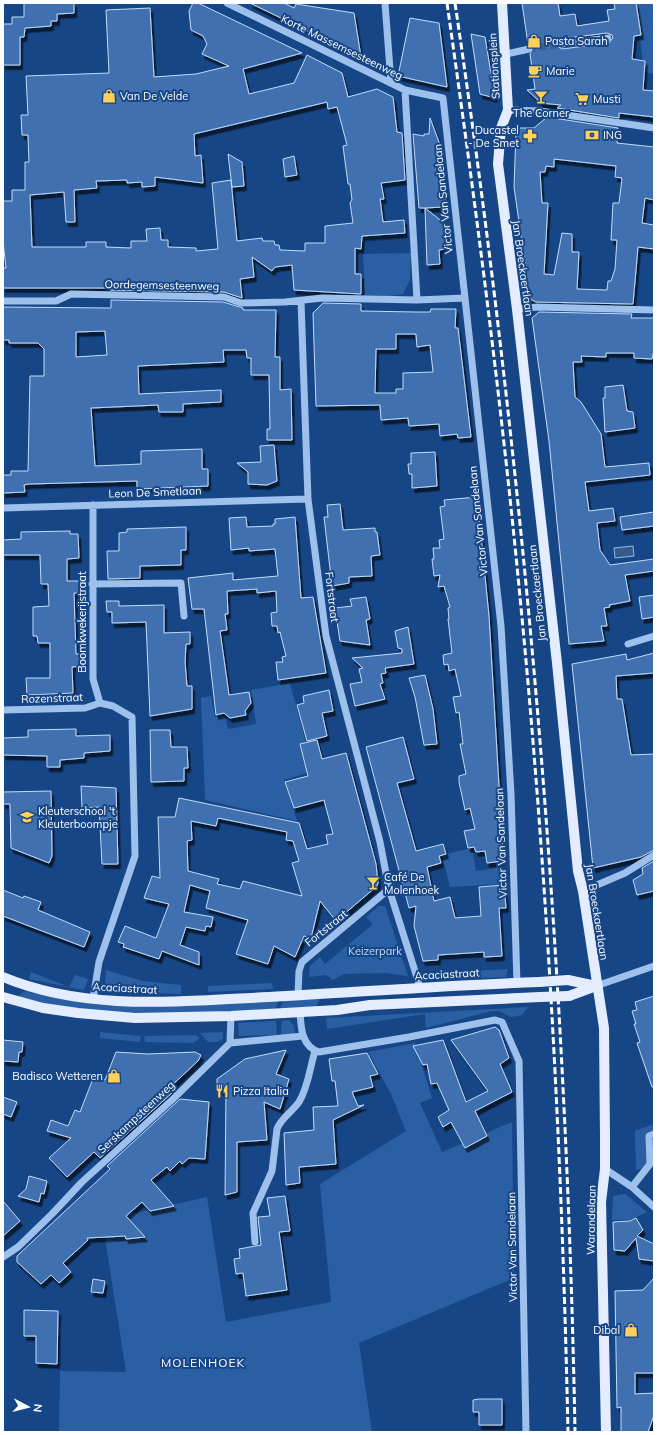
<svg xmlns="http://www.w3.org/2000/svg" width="657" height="1435" viewBox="0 0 657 1435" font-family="Mulish,sans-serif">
<defs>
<filter id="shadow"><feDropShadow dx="2.5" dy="4.5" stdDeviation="0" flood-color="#0009"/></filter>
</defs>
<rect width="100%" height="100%" fill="#174686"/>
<!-- green -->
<path fill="#2a5fa4" d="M636,3H654V74L644,72Z
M411,253L410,280L403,294L390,296L365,295L363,254Z
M290,683L306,743L300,744L307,773L284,780L297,821L205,800L201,698L211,696L215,717L225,716L228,729L256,724L251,690Z
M472,848L476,871L503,867L504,884L450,887L442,855Z
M379,906H385L408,976L386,973L344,974L333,980L326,975L309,977L310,966L320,957L325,964L373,924L366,917Z
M508,969L506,977L431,980L427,977V973Z
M106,970L142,981L181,985V994L109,992L105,986Z
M31,972L69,987L75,975L88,979L85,988L83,990L29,979Z
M272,983L273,989L208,992V986Z
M24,991L55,998L88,1003L279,1000L275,1009L146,1015L54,1006L18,997Z
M320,998L316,1007L280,1008L284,1000Z
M528,1007L522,1015L511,1017L499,1011H492L426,1028L425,1014L327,1029L326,1018Z
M289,1020L294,1026L295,1034L281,1035L282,1021Z
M276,1021L277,1035L239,1036L238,1023Z
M100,1032L141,1036L140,1042L100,1038Z
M223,1032V1038L218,1042H208L200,1033Z
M196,1035L200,1038L193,1043L145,1042L144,1036Z
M415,1043L432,1098L420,1103L442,1152L512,1122L514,1278L359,1343L372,1432H59L60,1371L126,1372L105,1238L131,1214L207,1197L226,1322L331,1302L320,1184L406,1131L391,1094L368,1052Z
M654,1124V1165L636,1170L635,1131Z
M625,1194L647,1212L630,1220H612L613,1196Z"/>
<!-- water -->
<path fill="#375a89" stroke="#8fbbf0" d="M633,546L634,556L615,558L614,548Z"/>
<!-- building -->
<path fill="#3f70af" stroke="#c2dbfa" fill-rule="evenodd" filter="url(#shadow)" d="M24,3H74V13L57,14V21H51V26L25,28L24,37H20V65H3V24H12V17H24Z
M193,3H198L302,53L243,69L249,94L294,83L307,55L342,73L348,97L377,89L393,97L397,132L402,133L405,180L381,183L384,199H380L383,222L404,220L405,233L362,236L361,249L355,248V274H361V294L294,290L292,265L275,267L272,271L252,257L254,277L240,279L242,298L224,292L110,290V288H3V268H6L3,241V201H12V190H25V162H29L28,135H22L21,115H28L26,76L109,73L106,10L150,8L154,77L196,74L229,66L202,54L207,44L203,36L191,30L189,11ZM327,102L328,109L337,107L347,145L343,146L348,184H350L352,200L350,203L353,223L325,226V243H305V251L280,250L279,245H275L274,241H263L262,238L237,241L231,180L212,183L218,249L196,251V248L168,247V240H161L160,228L146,229L147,241H131V248L106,247V242H86V247H32L30,195L64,192L66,222H75L74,190L97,188L96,181L127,180V183L142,182V187L155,186V177L203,183L201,155L195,156L194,134Z
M250,3H284L294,8L296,4L354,13L361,57Z
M522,3H558L560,16L575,14L577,26L609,21L607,10L615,9L614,3H636L641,35L634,36L632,59L645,61L643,90L654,91V117L619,113V118L557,108L561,105L541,103L527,90L535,89L530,54L534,48L532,45L528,44ZM607,33L612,35L613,38L609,43L562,49L556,45L557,42L560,39Z
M410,18L439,23L447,87L398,76Z
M471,34L485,37L495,98L480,94Z
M547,117L618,128L617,143L654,147V200L645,198L642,223L654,225V249L638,247L633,304L536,302L530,299L514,187L516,131L520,128H534ZM554,159L616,166L615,177L622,178L619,203H613L611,240H617L615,269L611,281H608L607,290L577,289L579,252H572V234L562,233L554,275L544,274L548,203H542L540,172H545L546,166L554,167Z
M430,118L440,145L446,202L443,203V207L425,208L444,223L446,249L439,250L440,264L427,265L425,208H419L413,134L424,136V134H429Z
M228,154L242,162L244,186L232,187Z
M294,156L297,175L285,177L283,159Z
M111,300L223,302L243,308V310H276L275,357H280V390L291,389L292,440H267V429H270L269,375H251V358H247L246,350H223L224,362L138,366L139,394L221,390V402L183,404V412H159L158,405L91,408L95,466L141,464V451L202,449V469H208V486L137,489V481L29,484L24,485L25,492L3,493V475H11V471H28L30,376H44V349L38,343H9V340H3V307L111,308ZM105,331L107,355L76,357V332Z
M323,303L361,304V311L416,312H430L431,309H456L455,328H458L471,437L458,438L457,434L440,436L439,424L409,426L408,418L381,420L380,405L316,406L313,313ZM396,334H416L417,347L430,345L433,372L403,373V389H396V393H375L376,349H396Z
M539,312L632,314L631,318H654V350L652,359L634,358V353H606V357L581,356L582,362H573L575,397L581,402L601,434L605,467L649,463L650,475L585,482L589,511L613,508L615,521L597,523L600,550L610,565L654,559V571L625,575L630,601L609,605L610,607L604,608L607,626H601L604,641L569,644L549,441L532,318Z
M623,385L627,411L633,412L635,428L605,432L603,398H605V387Z
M274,445L277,481L267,485L248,484V472L237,463L261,462L260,446Z
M435,452L437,486L412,488V474H409L408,464H411V453Z
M477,497L489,616L503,854L501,855L502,861L487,863L485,851L476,852L474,847L468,848L464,831L475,829L470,808L465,810L459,782V776L466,774L460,744H463L459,712L456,713L453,697L461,696L455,669L449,671L448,664L444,665L443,655L452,653L448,619H449L448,608L450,607L444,586L438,587L440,575L434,576L432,559H434L433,548H440L439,540L444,539L440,507L445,506L444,500Z
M340,504L343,530L375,528V532H377L380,555L371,556L372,576L349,577V583L332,586L324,517H328L327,505Z
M654,512V526L622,530L620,517Z
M246,517L247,527L273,526V524H275V519L295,517L301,598L313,597L326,673L278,680L276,662H283L282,657L286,656L280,632L278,633L277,626H272L271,613L277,612L276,591L257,593V589L227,591L228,614H225L227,630L220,631L229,695L249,692L251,703L245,711L246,715L230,718L224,713L216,715L204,609H192L188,578L233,573V580L278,576L275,549L249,551V548L231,550L229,518Z
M186,527V550H181V565L140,566V578L108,579L107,551H119V533L127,532V529Z
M70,531V534H78L79,558L67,559V581H80V593H74L76,654H82V666L72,667L73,693L27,695L26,678H50V643H38L37,636H33V607L49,606L48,584H41L40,555H3V540L21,539V532Z
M654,595V617L642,619L639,597Z
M366,597L370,619L366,620L370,645L340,641L335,608L352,606L350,599Z
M106,601H119V606L164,605V633L190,632V644H186L185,662L187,686H192V709L150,716L146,622L112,623V612H107Z
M408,627L414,664L385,668L386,673L381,674L383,683L380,684L385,699L355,706L350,684L362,682L359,669L363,668L352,658L402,653V649L398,648L395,631Z
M654,653V673L616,676L617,699H622L631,755L654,754V850L641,857L593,868L572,664L626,654L627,660Z
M425,675L433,709L437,744L424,745L415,697L409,678Z
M329,690L333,711L322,713L327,736L307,741L297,705L304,703L303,696Z
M76,729V736L110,735V751L84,753V758L60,760V767H47V756L3,755V738L28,737V730Z
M150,730H170L171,747H187L188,768H184V781L151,782Z
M403,737L414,779L397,783L416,851L443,844L446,854L439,856L441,863L427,867L434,901L450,897L455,918L481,916L479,887L504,885L506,908H499L502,956L484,957V952L438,955V960L423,961L414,926L416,906L409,908L366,747Z
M317,740L322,759L346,753L376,864L378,883L377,886L336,921L320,901L311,938L304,936L295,957L274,946L268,964L236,954L248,920L206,908L210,891L190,885L184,912L213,917L211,927L206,926L205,931L186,927L180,945L199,952V965L162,951L159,959L123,947L124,944L118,942L125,926L156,938L169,904L144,898L152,876L160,878L158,817H175L179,798L299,823L307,849L328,844L326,835L333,834L324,800L294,808L285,782L308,776L300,744ZM218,818L287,832L286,840L293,841L299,861L292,863L302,896L243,881L240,889L217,884L219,879L188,871L187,841L192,840L191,821L216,826Z
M81,786L116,788L118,864H102L99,807L82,808Z
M51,791L52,856L49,863L11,848L10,804H3V792Z
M654,861V891L637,895L633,880L643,874L642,868Z
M3,890L23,898L24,896L41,902L38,910L90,932L84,947L3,916Z
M654,996V1087H652L637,1043L640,1042L634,1024H636L632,1011L637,1010L635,1002Z
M495,1027L499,1030L509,1058L500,1064L512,1092L475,1111L487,1136L465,1148L451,1122L443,1127L438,1117L449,1110L437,1083L431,1084L427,1064L423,1065L413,1046L443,1040L466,1102L488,1091L451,1040Z
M3,1040L23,1042L22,1052H19L18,1062L3,1061Z
M286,1050L276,1074L289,1079L280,1109L264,1102L267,1140L237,1142V1192L225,1195L226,1090H217V1079L245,1059Z
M116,1052L148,1054L195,1052L201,1055L198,1061L169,1088L173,1092L100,1158L94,1152L67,1177L49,1158L71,1138L47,1131L51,1120L68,1126L75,1110L80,1112L94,1076L105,1080Z
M367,1053L378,1074L370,1076L373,1087L352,1092L358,1106L364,1105L333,1120L336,1164L299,1167L300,1183L286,1185L284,1133L314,1130L313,1107L338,1106L335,1081H332L329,1059Z
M3,1097L17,1102L11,1117L3,1114Z
M180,1099L209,1102L205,1159L189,1158L182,1164L180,1161L170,1171L167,1167L151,1180L174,1206L150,1211L142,1202L126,1216L145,1237L126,1239L125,1236L87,1238L88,1240L63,1263L71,1272L59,1283L51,1275L41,1284L17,1262V1256L110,1169L107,1166Z
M29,1176L47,1181L44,1194L41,1193L39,1202L18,1196L26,1189Z
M285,1196L290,1231L279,1232L287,1290L246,1296L243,1273L236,1274L234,1259L240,1258L239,1249L261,1245L258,1217L270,1216L267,1198Z
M3,1201L20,1221L3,1236Z
M636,1218L643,1230L637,1236L654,1244V1261L639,1259L636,1238L625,1251L614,1250L613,1222L630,1221Z
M654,1278V1373H635V1394L654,1393V1415L648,1432H621V1407L617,1408L615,1291L643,1290Z
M93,1279L105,1281L103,1293L91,1292Z
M24,1310L58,1311L57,1364L36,1363V1336H24Z
M479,1399H502V1425H479V1412H473V1400Z"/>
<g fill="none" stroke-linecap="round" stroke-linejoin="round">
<!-- minor-tunnel -->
<path stroke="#3a6298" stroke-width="7" stroke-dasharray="7 3.5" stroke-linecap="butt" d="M529,49L561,44"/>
<!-- minor -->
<path stroke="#9dc0ed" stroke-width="7" d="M227,3L405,90L443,98L501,626L511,794L517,983
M385,3L391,83
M561,44L608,38
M506,54L529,49
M405,90L417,300
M508,110L540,111L654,128
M3,301H56L71,294L224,297L241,303L285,302L322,298L417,300L465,298
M301,301L308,499L326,636L380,842L389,889L420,987
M517,309L537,307L654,310
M3,508L308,499
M92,584L181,583L184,616
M628,644L654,636
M3,710L85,708L100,703
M583,891L625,873L654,855
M596,986L654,966
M298,995L299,971L302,962L389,889
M93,999L99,962L135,856L132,717L113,706L100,703L93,679V505
M300,1012C301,1027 301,1046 319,1052L409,1037L495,1020L502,1022L519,1061L526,1432
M230,1043L231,1016
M605,1169L632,1187L654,1207
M632,1187L650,1164L649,1136L654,1134
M255,1242L253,1213L272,1171L277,1129C281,1118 292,1112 299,1102C308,1088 310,1067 315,1051
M3,1257L18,1247L52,1214L82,1182L173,1099L230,1043L303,1036"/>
<!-- major -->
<path stroke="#e3edff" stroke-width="10" d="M502,3L508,110L501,128L498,164L517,309L557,663L578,871L583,891L604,1028L605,1138V1169L601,1202L606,1432
M3,977C87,1012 180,1001 269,997C359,992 449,985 539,982
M568,980L596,986
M569,996L596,986
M3,997L43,1008L78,1013L135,1018L231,1016L337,1010L370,1005L540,997"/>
<!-- rail -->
<path stroke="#fff" stroke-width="3" stroke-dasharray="7 3" stroke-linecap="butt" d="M447,3C475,200 501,398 520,597C547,874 562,1153 568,1432
M455,3C525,476 566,954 575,1432"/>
<!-- major-bridge -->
<path stroke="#e3edff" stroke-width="10" d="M539,982L568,980
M540,997L569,996"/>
</g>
<!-- icons -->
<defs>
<g id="shop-bare" transform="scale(1.08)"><path d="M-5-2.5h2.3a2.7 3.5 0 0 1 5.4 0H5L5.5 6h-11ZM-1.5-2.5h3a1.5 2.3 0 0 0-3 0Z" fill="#ffd159" stroke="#174686" stroke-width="2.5" paint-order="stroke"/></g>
<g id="cafe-bare" transform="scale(1.08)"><path d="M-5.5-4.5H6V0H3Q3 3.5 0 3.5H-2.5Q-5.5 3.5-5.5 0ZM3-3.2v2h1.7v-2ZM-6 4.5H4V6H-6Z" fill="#ffd159" stroke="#174686" stroke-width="2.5" paint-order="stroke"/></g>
<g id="bar-bare" transform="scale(1.08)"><path d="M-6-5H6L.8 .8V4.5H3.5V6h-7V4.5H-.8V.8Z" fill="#ffd159" stroke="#174686" stroke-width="2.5" paint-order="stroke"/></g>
<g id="supermarket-bare" transform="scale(1.08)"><path d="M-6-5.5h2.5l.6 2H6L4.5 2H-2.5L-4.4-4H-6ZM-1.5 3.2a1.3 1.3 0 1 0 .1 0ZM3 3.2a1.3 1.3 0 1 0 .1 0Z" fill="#ffd159" stroke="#174686" stroke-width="2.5" paint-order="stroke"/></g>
<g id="bank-bare" transform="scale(1.08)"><path d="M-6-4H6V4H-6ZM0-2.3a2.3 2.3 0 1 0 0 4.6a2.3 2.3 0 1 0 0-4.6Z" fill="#ffd159" stroke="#174686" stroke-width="2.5" paint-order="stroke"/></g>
<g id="pharmacy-bare" transform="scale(1.08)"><path d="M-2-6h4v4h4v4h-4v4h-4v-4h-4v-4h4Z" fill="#ffd159" stroke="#174686" stroke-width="2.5" paint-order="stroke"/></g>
<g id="school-bare" transform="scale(1.08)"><path d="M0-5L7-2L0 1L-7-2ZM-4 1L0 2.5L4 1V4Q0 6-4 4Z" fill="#ffd159" stroke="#174686" stroke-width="2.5" paint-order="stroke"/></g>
<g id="restaurant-bare" transform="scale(1.08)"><path d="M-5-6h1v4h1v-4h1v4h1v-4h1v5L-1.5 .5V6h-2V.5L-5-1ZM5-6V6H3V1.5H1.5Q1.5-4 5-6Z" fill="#ffd159" stroke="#174686" stroke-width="2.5" paint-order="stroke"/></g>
</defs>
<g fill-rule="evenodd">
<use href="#shop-bare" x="534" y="41"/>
<use href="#cafe-bare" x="535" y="71"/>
<use href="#shop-bare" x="109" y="96"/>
<use href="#bar-bare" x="541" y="97"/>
<use href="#supermarket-bare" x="582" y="99"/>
<use href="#bank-bare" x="592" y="135"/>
<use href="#pharmacy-bare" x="530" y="136"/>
<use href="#school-bare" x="27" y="817"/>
<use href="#bar-bare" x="373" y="883"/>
<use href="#shop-bare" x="114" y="1076"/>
<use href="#restaurant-bare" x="222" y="1091"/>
<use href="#shop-bare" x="631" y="1330"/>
</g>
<g text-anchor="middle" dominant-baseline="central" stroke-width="4" stroke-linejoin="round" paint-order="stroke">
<!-- poi labels -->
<g font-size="11" fill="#fff" stroke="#174686" text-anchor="start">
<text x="545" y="41">Pasta Sarah</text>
<text x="546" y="71">Marie</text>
<text x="120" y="96">Van De Velde</text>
<text x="593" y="99">Musti</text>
<text x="541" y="113" text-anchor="middle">The Corner</text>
<text x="519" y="130" text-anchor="end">Ducastel<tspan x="519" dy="13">- De Smet</tspan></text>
<text x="603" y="135">ING</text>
<text x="38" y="811">Kleuterschool 't<tspan x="38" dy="13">Kleuterboompje</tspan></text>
<text x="384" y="877">Café De<tspan x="384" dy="13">Molenhoek</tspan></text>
<text x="103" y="1076" text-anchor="end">Badisco Wetteren</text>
<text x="233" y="1091">Pizza Italia</text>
<text x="620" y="1330" text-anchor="end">Dibal</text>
</g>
<!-- street labels -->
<g font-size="11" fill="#fff" stroke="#174686">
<text transform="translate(342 47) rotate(26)">Korte Massemsesteenweg</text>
<text transform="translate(494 66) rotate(-93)">Stationsplein</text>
<text transform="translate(443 199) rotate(-96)">Victor Van Sandelaan</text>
<text transform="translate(523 268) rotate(82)">Jan Broeckaertlaan</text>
<text transform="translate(162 285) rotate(1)">Oordegemsesteenweg</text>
<text transform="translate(155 492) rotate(-2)">Leon De Smetlaan</text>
<text transform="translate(478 521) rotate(-96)">Victor Van Sandelaan</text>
<text transform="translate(537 593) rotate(-96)">Jan Broeckaertlaan</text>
<text transform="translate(332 597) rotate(83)">Fortstraat</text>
<text transform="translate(82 622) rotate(-90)">Boomkwekerijstraat</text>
<text transform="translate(52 698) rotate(-2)">Rozenstraat</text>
<text transform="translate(501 843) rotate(-92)">Victor Van Sandelaan</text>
<text transform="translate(597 912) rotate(81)">Jan Broeckaertlaan</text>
<text transform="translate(326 928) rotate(-39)">Fortstraat</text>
<text transform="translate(447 974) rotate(-3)">Acaciastraat</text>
<text transform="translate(125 988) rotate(3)">Acaciastraat</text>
<text transform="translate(136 1117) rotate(-43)">Serskampsteenweg</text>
<text transform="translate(591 1220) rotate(-89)">Warandelaan</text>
<text transform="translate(512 1247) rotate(-91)">Victor Van Sandelaan</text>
</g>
<!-- park labels -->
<g font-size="11" fill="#c2dbfa" stroke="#174686">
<text x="375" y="951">Keizerpark</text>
</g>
<!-- neighbourhood labels -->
<g font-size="12" letter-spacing="1" fill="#fff" stroke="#174686">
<text x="203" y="1362">MOLENHOEK</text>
</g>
</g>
<!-- border -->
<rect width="657" height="1435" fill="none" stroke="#ffffff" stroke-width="8"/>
<!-- north arrow -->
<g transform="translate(28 1407) rotate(97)" stroke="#174686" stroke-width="3" paint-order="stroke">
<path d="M0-3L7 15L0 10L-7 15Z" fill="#ffffff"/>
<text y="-6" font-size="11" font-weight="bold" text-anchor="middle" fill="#ffffff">N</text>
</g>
</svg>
